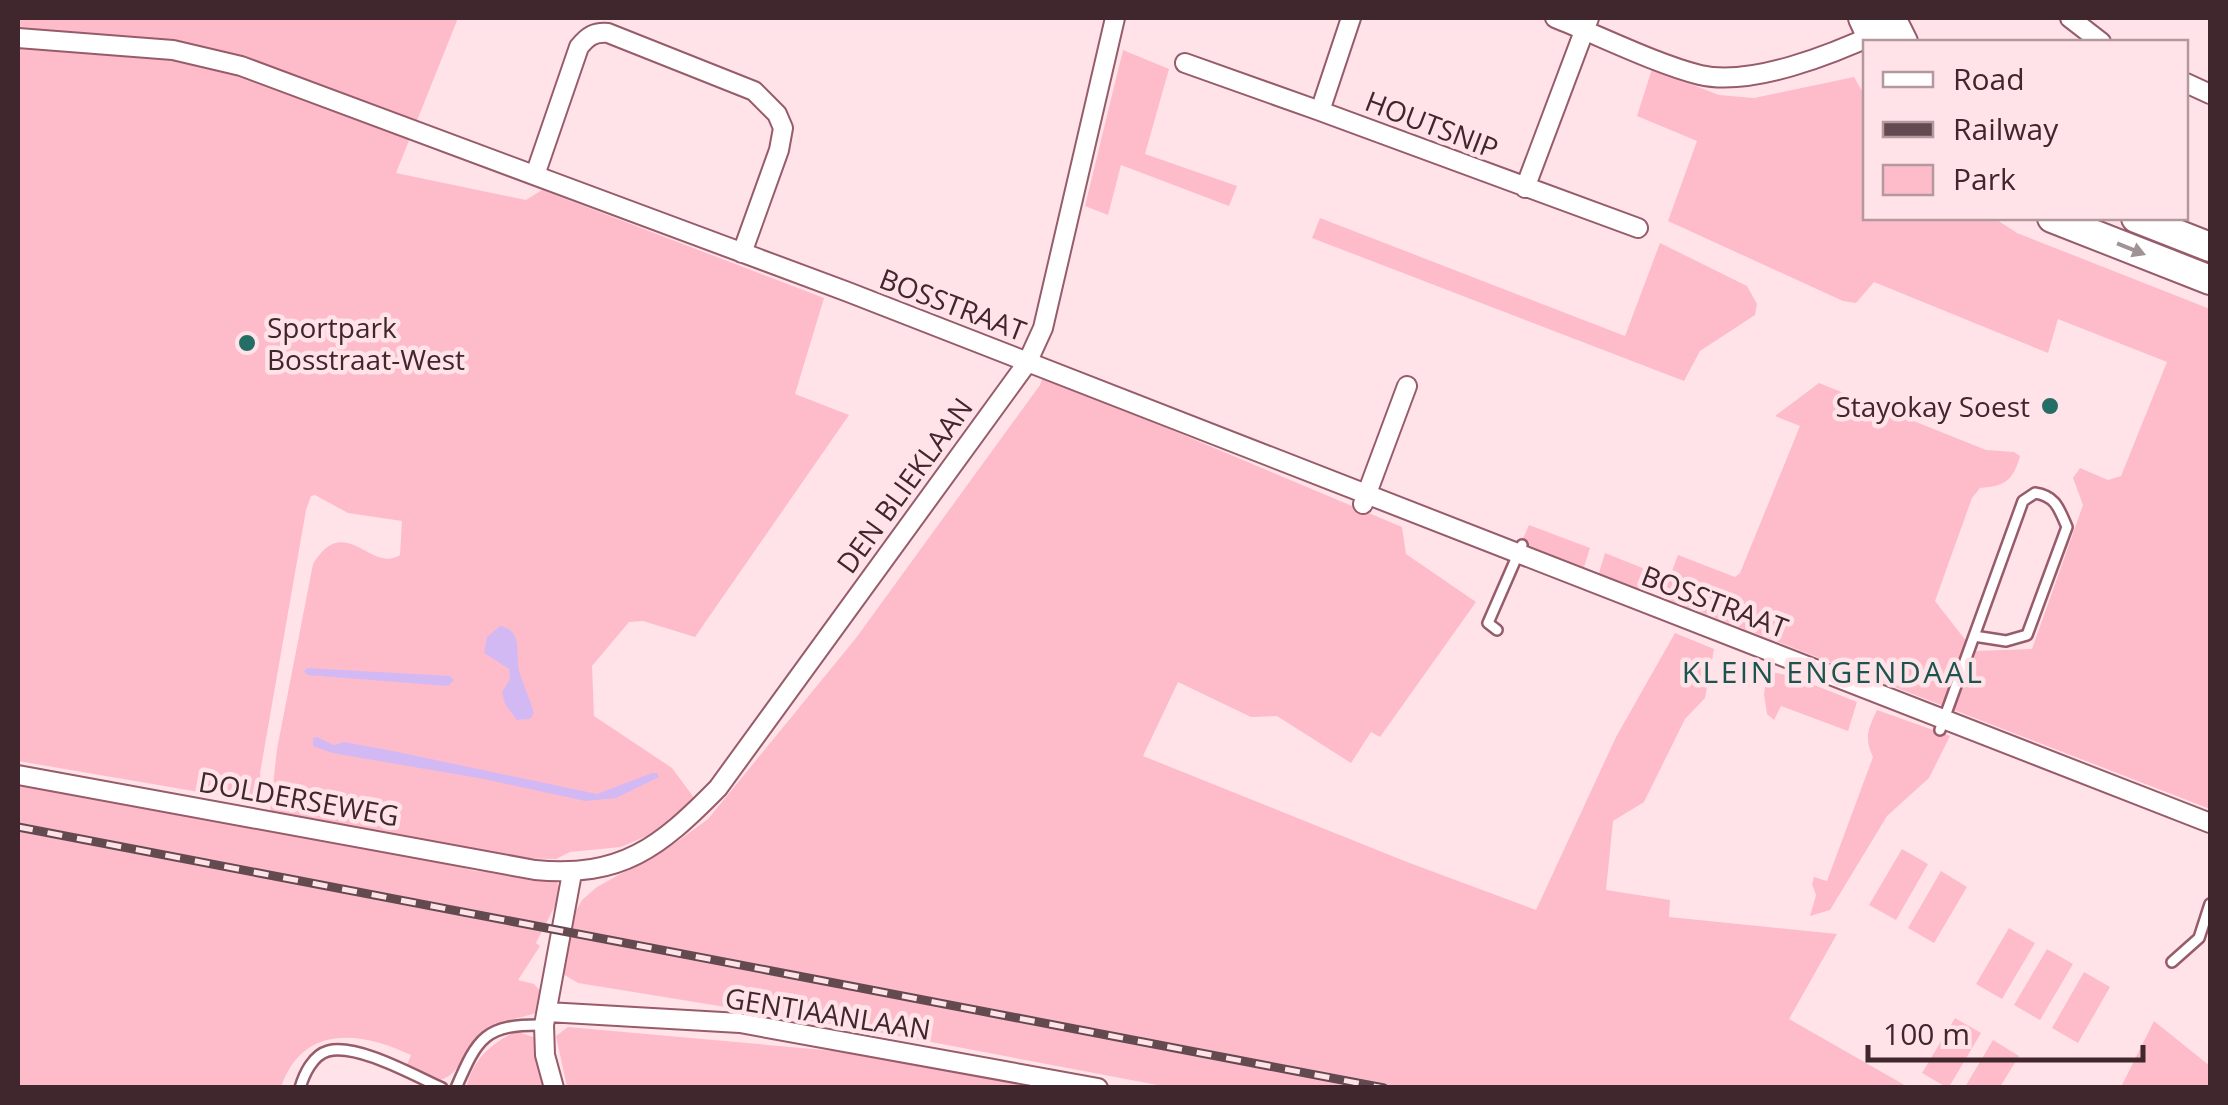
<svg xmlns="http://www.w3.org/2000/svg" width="2228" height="1105" viewBox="0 0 2228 1105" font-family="'Open Sans',sans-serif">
<rect width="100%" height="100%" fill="#ffe3e8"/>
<!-- green -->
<path fill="#febcca" d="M18,18H458L396,173L526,200L542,190L824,298L795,394L849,415L695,637L643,621L629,622L592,666L594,716L672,768L695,799L656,832L621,847L570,852L556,859L514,858L270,812L277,749L313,564C345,511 371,574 400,555L402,521L348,513L315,495L311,496L306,510L260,773L264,803L18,761Z
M1123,50L1169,69L1145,154L1237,186L1229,206L1121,165L1108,215L1085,206Z
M1652,69L1719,95L1754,98L1854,77L1865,96L1866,218H1994L2017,233L2210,309V809L1662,597L1678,555L1735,577L1740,573L1800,426L1775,416L1819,383L1986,450L2014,452L2020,456C2013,481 2005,486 1980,488L1972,498L1935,601L1974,651L2032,649L2083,505L2073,478L2080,468L2108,480L2121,476L2167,362L2058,319L2048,353L1874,282L1856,303L1843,301L1668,221L1697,141L1637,116Z
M1320,218L1625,336L1660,243L1747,286L1757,304L1755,315L1700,351L1684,381L1312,238Z
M1043,376L1402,527L1406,554L1476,602L1380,737L1371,732L1351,763L1277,716L1251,717L1178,682L1143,756L1407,862L1536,910L1616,737L1675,633L1714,649L1705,698L1685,719L1644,802L1613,821L1606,890L1670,900L1669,917L1837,934L1789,1019L1908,1087H1168L873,1031L578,983L558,971L574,914L582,900L597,887L674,844L708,819L856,638L1040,385Z
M1529,525L1590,548L1584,567L1521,543Z
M1605,553L1655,573L1648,592L1599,573Z
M1772,672L1794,677L1857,702L1848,731L1781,706L1774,720L1767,714L1764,694L1767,674Z
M1877,710L1950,736L1929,778L1887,816L1830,910L1810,916L1816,895L1812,884L1814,877L1827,881L1873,757C1864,738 1868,729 1877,710Z
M18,782L390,847L475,871L555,876L561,894L536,943L540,946L518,980L534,984L542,993L539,1012C518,1019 499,1020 481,1035C464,1049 462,1074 440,1080L406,1067L411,1055C360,1031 303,1024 281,1087H18Z
M1902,849L1928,864L1896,920L1869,905Z
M1941,871L1967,887L1934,943L1908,928Z
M2009,928L2035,943L2002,999L1976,984Z
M2047,949L2073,964L2040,1020L2014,1005Z
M2084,972L2110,987L2078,1043L2052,1028Z
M1955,1018L1981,1033L1949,1087H1946L1922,1073Z
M2154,1021L2210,1066V1087H2121Z
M568,1027L869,1054L1046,1087H567L556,1036Z
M516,1031L536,1038L547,1087L466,1088C474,1058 490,1045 516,1031Z
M1993,1040L2019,1056L2000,1087H1965Z"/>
<!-- water -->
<path fill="#d3b9f4" d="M500,626C525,631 514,655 520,674C524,687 530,699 534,713L530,719L517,720L505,704L502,692L510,679L509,669L484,653L487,637Z
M307,668L450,676L454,680L448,686L307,675L304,671Z
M317,737L334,745L344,742L393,751L597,794L652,773H657L659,777L616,798L585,801L484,779L332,753L313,746V738Z"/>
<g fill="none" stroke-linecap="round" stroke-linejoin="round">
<!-- lane casing -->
<g stroke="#975c6a" stroke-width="14">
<path id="lane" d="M1497,630L1488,623L1522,545
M1940,730L2023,501L2035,493C2056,496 2059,509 2067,527L2027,635L2006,641L1974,636
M2172,962L2199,938L2210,904
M300,1088C304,1074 313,1055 328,1051C357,1043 415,1076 442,1088
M456,1088C478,1037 485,1024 544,1025"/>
</g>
<!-- street casing -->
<g stroke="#975c6a" stroke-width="22">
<path id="street" d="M1351,18L1320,111L1638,228
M1555,18C1598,35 1656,64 1700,75C1751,87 1833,54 1880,32
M2070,18L2101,42
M18,38L173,50L241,66L848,292L2210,823
M1185,63L1320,111
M2186,83L2210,94
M535,175L579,47C588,36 594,32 608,33L754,91L777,114L783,128L779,150L742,253
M1525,188L1589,18
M1363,504L1407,386
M18,775L535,870C622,878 660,847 718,788L1027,363L1043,328L1115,18
M547,1012L740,1023L1098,1088
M554,1088L545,1055L544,1025L572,873"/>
</g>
<!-- primary casing -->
<g stroke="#975c6a" stroke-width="32">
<path id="primary" d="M1863,18L1874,42
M1891,18L1903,42
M2052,218L2210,280
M2136,218L2210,247"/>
</g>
<!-- lane -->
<use href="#lane" stroke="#fff" stroke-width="9"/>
<!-- street -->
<use href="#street" stroke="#fff" stroke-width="18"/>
<!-- primary -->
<use href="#primary" stroke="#fff" stroke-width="28"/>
<!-- rail casing -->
<g stroke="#634a50" stroke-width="9">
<path id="rail" d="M18,827L1384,1088"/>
</g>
<!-- rail -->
<use href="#rail" stroke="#ffe3e8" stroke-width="5" stroke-dasharray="15" stroke-linecap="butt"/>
</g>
<!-- one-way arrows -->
<defs><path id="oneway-solid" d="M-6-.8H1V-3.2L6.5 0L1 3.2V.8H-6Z" transform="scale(2.5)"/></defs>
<use fill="#a09396" href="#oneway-solid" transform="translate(2131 249) rotate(22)"/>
<!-- markers -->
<g fill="#256e66" stroke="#ffe3e8" stroke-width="4">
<circle cx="247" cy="343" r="10"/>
<circle cx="2050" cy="406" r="10"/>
</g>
<g text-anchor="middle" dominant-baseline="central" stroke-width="9" stroke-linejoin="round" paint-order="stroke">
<!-- street labels -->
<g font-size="28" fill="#40272d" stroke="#ffe3e8">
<text transform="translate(1432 124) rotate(21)">HOUTSNIP</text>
<text transform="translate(953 304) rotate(21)">BOSSTRAAT</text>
<text transform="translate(904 485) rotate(-54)">DEN BLIEKLAAN</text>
<text transform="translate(1715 601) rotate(21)">BOSSTRAAT</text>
<text transform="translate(299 798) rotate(10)">DOLDERSEWEG</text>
<text transform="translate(828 1013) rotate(9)">GENTIAANLAAN</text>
</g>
<!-- poi labels -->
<g font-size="28" fill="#40272d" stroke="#ffe3e8" text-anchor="start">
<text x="267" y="327">Sportpark<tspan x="267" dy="32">Bosstraat-West</tspan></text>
<text x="2030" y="406" text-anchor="end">Stayokay Soest</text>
</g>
<!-- neighbourhood labels -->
<g font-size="30" letter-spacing="2.5" fill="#1a544e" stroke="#ffe3e8">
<text x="1833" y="671">KLEIN ENGENDAAL</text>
</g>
</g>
<!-- border -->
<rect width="2228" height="1105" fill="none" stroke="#40272d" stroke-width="40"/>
<!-- legend -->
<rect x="1863" y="40" width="325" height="180" fill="#ffe3e8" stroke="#b3989d" stroke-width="2.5"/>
<rect x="1883" y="72" width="50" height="15" fill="#ffffff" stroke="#b3989d" stroke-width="2.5"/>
<text x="1953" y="90" font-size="30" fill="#40272d">Road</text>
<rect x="1883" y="122" width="50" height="15" fill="#634a50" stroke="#b3989d" stroke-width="2.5"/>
<text x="1953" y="140" font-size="30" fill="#40272d">Railway</text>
<rect x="1883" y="165" width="50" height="30" fill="#febcca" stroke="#b3989d" stroke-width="2.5"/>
<text x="1953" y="190" font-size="30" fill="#40272d">Park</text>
<!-- scale -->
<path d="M1868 1045v15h275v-15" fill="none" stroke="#40272d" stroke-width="5"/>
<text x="1883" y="1045" font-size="30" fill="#40272d" stroke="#ffe3e8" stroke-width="8" paint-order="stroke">100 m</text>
</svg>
